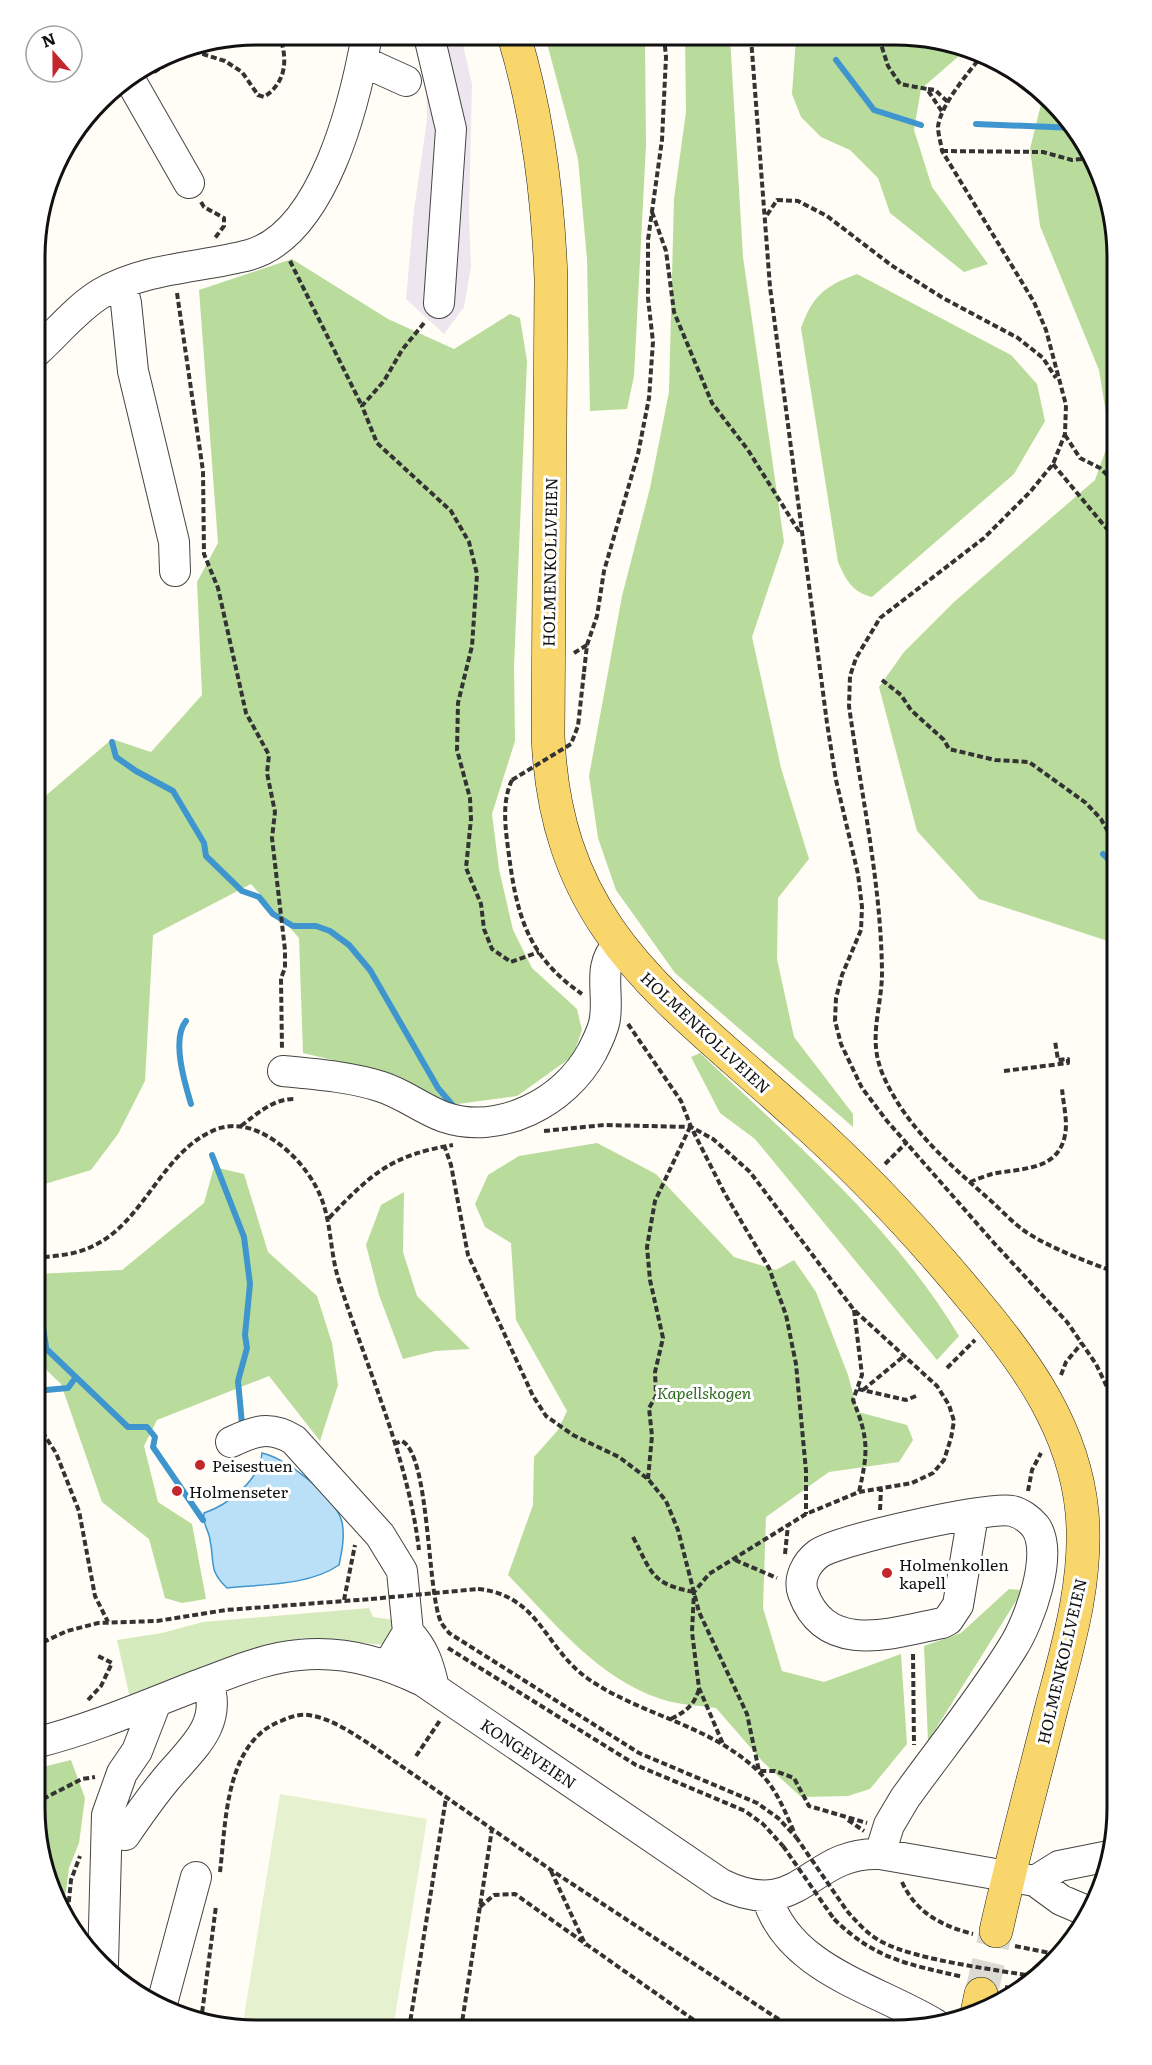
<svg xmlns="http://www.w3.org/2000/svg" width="1152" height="2065" viewBox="0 0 1152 2065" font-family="Literata,serif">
<rect width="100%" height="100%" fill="#fffdf5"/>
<!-- industrial -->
<path fill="#eee6ef" d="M419,36H461L472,84L469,215L471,267L464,307L444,334L406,299L414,210L427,120L426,61Z"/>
<!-- green -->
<path fill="#d5ebbd" d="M369,1608L373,1617L395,1620L397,1637L386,1645L302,1638L262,1646L130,1698L117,1640L162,1633L203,1622Z"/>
<!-- forest -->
<path fill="#b9dc9c" d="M545,36L643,37L645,44L646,145L634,376L627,409L590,411L587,259L578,159Z
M685,37H730L743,257L784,542L752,637L781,768L809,859L778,898L777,959L794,1037L853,1114V1127L675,973L616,890L598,838L589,776L622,596L650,488L669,392L674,199L686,112Z
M796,38L938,39L967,49L921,89L914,130L932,187L988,264L964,272L890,213L878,178L850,150L821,137L801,117L792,94Z
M1044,92L1080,133L1106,185L1117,257V944L979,899L917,831L879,687L904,652L954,602L1095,480L1110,438L1099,370L1040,226L1030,149Z
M292,259L388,319L454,349L510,314L520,318L527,361L514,666L515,741L492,814L499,869L513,930L532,968L577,1009L582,1030L573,1056L517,1096L450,1105L396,1075L303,1053L299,938L251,884L153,935L145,1081L118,1134L91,1170L35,1187L36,804L112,739L151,752L202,695L197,582L218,543L199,290Z
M857,274L1011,355L1037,384L1045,421L1014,474L872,597C852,592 846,580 838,562L801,328C813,295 825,286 857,274Z
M700,1053C793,1141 893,1226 959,1336L937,1360L755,1139L720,1113L691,1057Z
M597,1143L656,1174L734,1257L776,1270L794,1260L816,1292L848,1375L858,1412L907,1425L913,1440L899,1462L829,1472L766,1517L763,1608L782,1671L824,1682L901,1654L907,1744L870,1789L848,1796L801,1797L763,1762L716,1708C698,1705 678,1705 661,1699C597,1678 553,1621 508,1575L533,1505L534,1457L558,1430L567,1411L516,1320L511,1243L485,1227L475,1204L488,1175L519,1156Z
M214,1167L244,1174L268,1252L317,1296L332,1343L338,1385L320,1441L269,1376L157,1420L144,1446L158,1502L192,1524L206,1599L182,1603L165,1598L149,1539L102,1502L61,1384L35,1359V1274L122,1270L204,1203Z
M404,1192L403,1252L417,1296L470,1349L435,1351L403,1359L379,1295L366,1245L381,1205Z
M1009,1589L1023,1590L928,1741L924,1646L961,1633Z
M71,1760L85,1798L79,1843L69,1868L63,1913L46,1880L35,1808V1769Z"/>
<!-- pitch -->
<path fill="#e6f2cf" d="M280,1794L427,1819L393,2029H242Z"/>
<!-- water -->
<path fill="#b9e0f7" stroke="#3f96cf" stroke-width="1.5" d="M262,1453C287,1459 335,1496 342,1522C345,1536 342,1551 339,1565C308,1586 264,1584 227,1588C208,1570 215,1563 210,1540C209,1530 202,1524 204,1513C228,1505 260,1480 262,1453Z"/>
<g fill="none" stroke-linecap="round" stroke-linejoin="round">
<!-- stream -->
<path stroke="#3f96cf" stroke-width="6" d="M836,60L874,110L921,125
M976,124L1075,128
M112,742L116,757L136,771L173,791L204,843L206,856L242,891L259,897L273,914L293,926H316L330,931L349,945L370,970L438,1088L455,1108
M1103,854L1117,868
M186,1021C171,1039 185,1084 191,1104
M212,1155L244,1237L250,1284L245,1335L247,1348L238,1381L242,1424
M37,1288L46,1347
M35,1338L128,1427H147L155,1437L153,1447L203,1520
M35,1391L68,1388L76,1377"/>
<!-- major-tunnel -->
<path stroke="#dbdad3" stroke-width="33" stroke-dasharray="33 16" stroke-linecap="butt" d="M981,1994L996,1931"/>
<!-- minor casing -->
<g stroke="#444" stroke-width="32">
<path id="minor" d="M429,36L451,129L439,303
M362,61L406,81
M129,78L189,183
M121,284L126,303L133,371L174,542L175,571
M36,352C57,333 76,309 100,294C146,267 200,268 249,255C324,234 355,102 367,35
M283,1071C315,1074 352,1077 382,1087C404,1094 422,1109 444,1117C500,1136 565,1102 592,1052C597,1042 604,1029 605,1018C609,992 597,965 618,945
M231,1442C254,1431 270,1425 294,1440L380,1535L402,1571L408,1632L388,1665
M408,1632C424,1649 429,1665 434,1688
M35,1743C91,1729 144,1706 198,1685C231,1673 264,1658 299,1655C343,1650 384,1662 423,1681L721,1884C801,1923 808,1851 880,1854L1035,1881L1061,1900L1089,1912
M125,1835C138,1816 152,1796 167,1778C192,1748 223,1725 208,1682
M880,1854L889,1825L905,1798C941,1748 981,1699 1013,1647C1029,1622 1055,1552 1035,1526C1030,1520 1021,1513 1012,1511C989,1506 837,1540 818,1554C806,1563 798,1579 803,1593C826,1656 893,1633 942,1623L948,1620L958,1605L973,1515
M1035,1881L1059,1866L1109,1856
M767,1897C789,1970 876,1988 935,2024
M103,1964L107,1815L122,1773L137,1751L156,1702
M161,2007L196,1877"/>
</g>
<!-- major casing -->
<g stroke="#222" stroke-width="34">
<path id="major" d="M514,36C538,115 548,196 551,279L548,736C556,930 668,997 797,1115C862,1173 921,1236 976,1303C1028,1365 1074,1430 1082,1512C1088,1578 1069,1643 1052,1706C1033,1781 1013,1855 996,1931
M977,2013L981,1994"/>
</g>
<!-- path -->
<path stroke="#333" stroke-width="4" stroke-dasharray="6 3" stroke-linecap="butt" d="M751,38L770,287L827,723L836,780L858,874L862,907L861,930L842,975L836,998L835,1021L841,1044L862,1088L887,1121L994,1243L1067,1322L1096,1364L1117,1408
M879,38L888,66L900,84L927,89L943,113
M983,54C970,71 940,105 938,127C938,134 941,143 942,151L1034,302L1046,330L1066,405L1065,434L1053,464L1030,492L984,538L880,618L856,658L850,676L849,706C861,793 881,883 882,972C882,1009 867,1038 883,1075C905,1126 948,1163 989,1199C1001,1210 1013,1223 1026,1232C1054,1250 1086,1261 1117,1273
M154,72L185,53L196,52L225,61L242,72L258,95L264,97C287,82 288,58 279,35
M928,89L935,90L949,103
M942,151L1043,152L1072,160L1092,158
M201,202L204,207L224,218V226L215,238
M652,212L666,251L674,312L712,403L748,450L800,533
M767,215L777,200L798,201L827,216L891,265L943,298L1018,338L1043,358L1056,378
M290,261L362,406
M177,293L203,471L204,554L218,588L246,713L269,755L267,773L275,812L272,838L285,950V968L281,978L282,1049
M424,323L402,350L384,381L362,406L377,443L451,511L469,542L477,574L472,646L458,703L457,750L470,798L471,819L466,868L481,904L484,929L492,949L511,962L539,952
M1065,435L1080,458L1100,468L1117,485
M1053,464L1117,541
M574,653L587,645
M584,672L587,645L597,616L604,571L638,454L649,398L653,342L648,298V240L662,140L666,57L664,37
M882,680L901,695L911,710L944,740L949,749L995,760L1029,762L1086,803L1101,819L1117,848
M512,780C502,801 505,825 508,848C516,911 525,955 582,994
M628,1024L681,1101L691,1127L725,1194L769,1268L786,1315L796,1364L806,1471V1514
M1004,1071L1068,1063V1059L1058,1060L1055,1041
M241,1126C258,1113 273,1099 294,1099
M544,1131L604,1125L691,1127L713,1139L750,1172L854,1310L937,1386L949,1405L954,1421L951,1438L944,1460L933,1473L912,1483L859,1492L806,1514L709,1574L694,1592L692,1632L699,1688L723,1744
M444,1145L451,1165L468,1255L533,1396L546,1416L573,1435L619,1457L648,1479L666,1501L678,1530L699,1612L747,1714L759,1771H775L794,1778L809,1806L867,1823
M885,1164L907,1142
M970,1182C977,1179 985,1176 992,1174C1019,1168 1058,1172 1065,1135C1068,1121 1063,1103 1062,1088
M329,1218C371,1174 391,1155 453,1145
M35,1258C54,1256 76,1255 93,1246C145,1222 162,1150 217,1129C255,1115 298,1154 315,1185C333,1217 328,1246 339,1281C367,1369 408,1457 419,1550
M854,1310L862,1375L853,1400C869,1439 868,1452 859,1492
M947,1368L975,1340
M1061,1375L1066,1362L1082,1343
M858,1389L906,1400L916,1396
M863,1390L904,1356
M35,1427L41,1430L56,1453L79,1511L95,1596L108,1622
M394,1444L402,1441C430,1455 427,1593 441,1622C443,1626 447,1630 449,1633L639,1753L757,1803L778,1818L796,1837
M648,1479L652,1436L649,1408L656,1396L655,1372L663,1338L650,1280L647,1247L655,1201L690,1127
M1028,1491L1032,1470L1041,1453
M880,1510L881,1489
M633,1537C652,1573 651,1584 694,1592
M785,1554L788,1525
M735,1560L777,1578
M478,1589C539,1595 544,1647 587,1678C641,1716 710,1724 759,1772C777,1789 785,1812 795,1834
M344,1600L355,1545
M35,1646L67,1631L98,1623L157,1621L226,1610L371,1599
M448,1648L636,1765L745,1811L763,1824L783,1846
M913,1654L914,1745
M88,1700L101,1686L112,1663L98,1656
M671,1719C686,1711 694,1706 699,1689
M416,1756L441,1719
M35,1803L82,1779L95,1777
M848,1820L864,1831
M551,1871L586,1946
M220,1872C226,1822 225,1742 281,1721C290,1717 299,1714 308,1715C331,1718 352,1733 371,1745L551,1870L795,2030
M902,1882C916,1913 942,1926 973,1934
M480,1907L494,1895L515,1894L708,2030
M847,1911C857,1922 868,1935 882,1942C919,1961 994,1969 1037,1977
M834,1919C876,1960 908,1964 963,1977
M67,1920L71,1880L80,1856
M1015,1946L1060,1955
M1005,1987L1019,1990
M201,2021L216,1906
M409,2029L446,1798
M461,2029L492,1829"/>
<!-- minor -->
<use href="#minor" stroke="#fff" stroke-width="30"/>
<!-- major -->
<use href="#major" stroke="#f9d66b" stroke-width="33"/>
<!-- path-bridge -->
<path stroke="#333" stroke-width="4" stroke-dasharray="6 3" stroke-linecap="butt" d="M512,780L571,744L578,726L584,672
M371,1599L478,1589
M796,1837L847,1911
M783,1846L834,1919"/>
</g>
<!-- markers -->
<g fill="#c4262e" stroke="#fff" stroke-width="2">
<circle cx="200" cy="1465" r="6"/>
<circle cx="177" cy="1491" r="6"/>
<circle cx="887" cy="1573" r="6"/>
</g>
<g text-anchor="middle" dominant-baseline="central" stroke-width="6" stroke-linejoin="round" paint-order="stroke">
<!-- street labels -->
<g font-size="16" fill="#111" stroke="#fff">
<text transform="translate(549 562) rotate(-89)">HOLMENKOLLVEIEN</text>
<text transform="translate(706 1032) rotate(43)">HOLMENKOLLVEIEN</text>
<text transform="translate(1061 1661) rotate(-77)">HOLMENKOLLVEIEN</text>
<text transform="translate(529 1753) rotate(34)">KONGEVEIEN</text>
</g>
<!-- park labels -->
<g font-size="16" font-style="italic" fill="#2f6b1f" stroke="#fff">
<text x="704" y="1392">Kapellskogen</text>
</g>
<!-- poi labels -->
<g font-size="16" fill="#111" stroke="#fff" text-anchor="start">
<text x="212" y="1465">Peisestuen</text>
<text x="189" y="1491">Holmenseter</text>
<text x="899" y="1564">Holmenkollen<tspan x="899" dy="18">kapell</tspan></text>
</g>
</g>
<!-- crop -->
<path d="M0 0H1152V2065H0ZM257 45H895A212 212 0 0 1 1107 257V1808A212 212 0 0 1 895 2020H257A212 212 0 0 1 45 1808V257A212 212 0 0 1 257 45Z" fill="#fff" fill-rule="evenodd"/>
<path fill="none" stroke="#111" stroke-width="3" d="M257 45H895A212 212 0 0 1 1107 257V1808A212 212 0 0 1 895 2020H257A212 212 0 0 1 45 1808V257A212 212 0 0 1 257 45Z"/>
<!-- north arrow -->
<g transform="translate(54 54) rotate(339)"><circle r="28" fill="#ffffff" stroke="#a0a0a0" stroke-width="1.5"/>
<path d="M0-4.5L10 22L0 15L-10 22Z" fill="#c4262e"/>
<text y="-9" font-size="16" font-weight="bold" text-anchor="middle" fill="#111111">N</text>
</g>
</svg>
